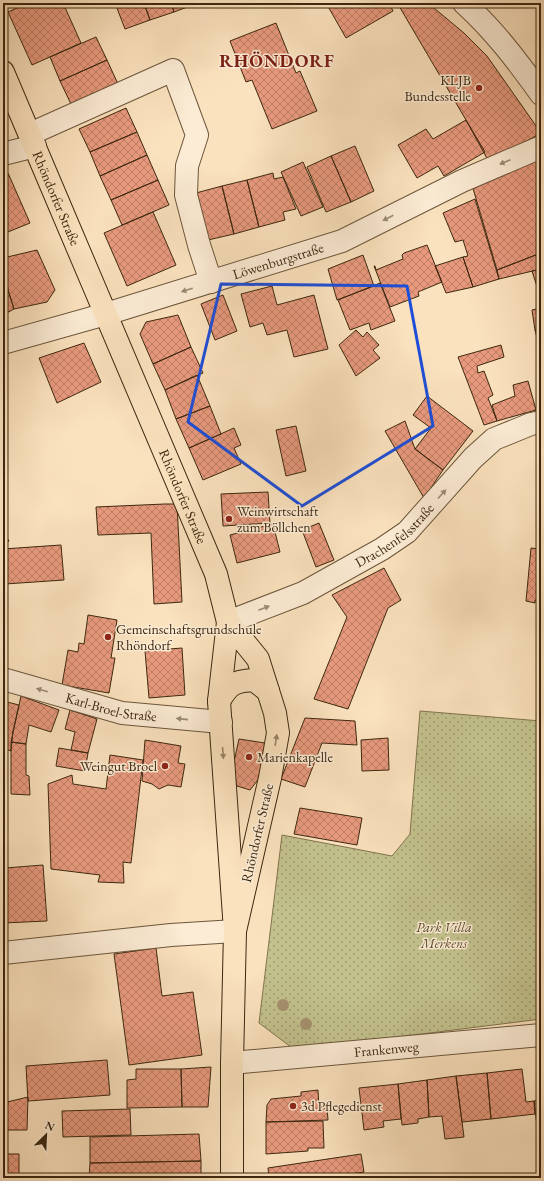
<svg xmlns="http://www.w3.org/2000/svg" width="544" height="1181" viewBox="0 0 544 1181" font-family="'EB Garamond',serif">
<defs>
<pattern id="park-dots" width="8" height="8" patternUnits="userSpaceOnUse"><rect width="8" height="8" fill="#c3c28e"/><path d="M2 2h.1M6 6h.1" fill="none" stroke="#a09e72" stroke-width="1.8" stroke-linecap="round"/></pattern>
<pattern id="building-cross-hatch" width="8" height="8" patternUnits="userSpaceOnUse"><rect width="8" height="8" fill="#e99a7e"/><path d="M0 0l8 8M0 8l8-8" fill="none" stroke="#be7e66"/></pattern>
</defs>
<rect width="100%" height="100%" fill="#fbe2be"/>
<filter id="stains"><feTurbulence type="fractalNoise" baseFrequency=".005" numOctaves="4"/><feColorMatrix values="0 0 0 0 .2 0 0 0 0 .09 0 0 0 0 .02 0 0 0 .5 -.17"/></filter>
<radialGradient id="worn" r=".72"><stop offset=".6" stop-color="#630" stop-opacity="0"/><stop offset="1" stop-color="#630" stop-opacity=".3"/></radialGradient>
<!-- park -->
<path fill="url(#park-dots)" stroke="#80744e" d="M420,711L541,721V1019L295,1050L259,1023L282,835L392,856L410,834Z"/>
<!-- building -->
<path fill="url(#building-cross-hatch)" stroke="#3c270f" d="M28,3H63L81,43L32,65L8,12Z
M115,3H144L150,20L125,29Z
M144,3H171L174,12L150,20Z
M171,3H198L174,12Z
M326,3H389L393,11L346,38Z
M407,3H428L464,33L487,56L541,133L489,162L466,120L399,6Z
M276,23L296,73L300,71L317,111L272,129L252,80L246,82L230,41Z
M96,37L107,60L60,81L50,57Z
M107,60L118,84L71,104L60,81Z
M126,108L137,132L90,152L79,129Z
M466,120L485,152L444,176L438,166L417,178L398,145L426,129L433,139Z
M137,132L147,155L100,176L90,152Z
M355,146L374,191L351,202L331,156Z
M541,154V253L497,270L472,185Z
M147,155L158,180L111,200L100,176Z
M331,156L351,202L326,212L307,167Z
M303,162L323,207L301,216L281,172Z
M8,173L30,223L3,234V175Z
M273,173L274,179L283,177L296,209L283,212L285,220L259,227L247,180Z
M158,180L169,205L122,225L111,200Z
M247,180L259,227L234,234L222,186Z
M222,186L234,234L208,240L196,193Z
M475,199L499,279L473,287L463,257L468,256L463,240L455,242L443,213Z
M153,212L176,265L127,286L104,233Z
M427,245L442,282L418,292L419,296L390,307L374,266H375L376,270L403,259L402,255L404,253Z
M37,250L55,290L47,302L14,309L3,274V258Z
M541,253V269L499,279L497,270Z
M363,255L374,286L337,300L328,269Z
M463,257L473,287L446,293L435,266Z
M541,269V299L532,271Z
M3,274L14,309L3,315Z
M380,283L395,321L371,330L369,323L350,330L338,300Z
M272,286L277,305L314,295L328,349L294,357L287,330L267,335L263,323L250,327L241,294Z
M223,295L237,331L215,340L201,304Z
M541,308V329L535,330L532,310Z
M178,315L191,347L153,364L140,334L146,322Z
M541,329V350H540L535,330Z
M356,330L363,337L367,332L379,345L373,350L380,358L356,376L339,345Z
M84,343L101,382L57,403L39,358Z
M501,345L504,357L477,366L478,373L484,371L493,395L488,398L497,421L484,425L458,357Z
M191,347L203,373L165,390L153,364Z
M197,375L210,406L176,419L165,390Z
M528,381L536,410L497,421L492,405L515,396L513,385Z
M427,396L473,431L443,470L415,449L431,428L413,415Z
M210,406L221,434L189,448L176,419Z
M405,421L415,449L443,470L424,498L385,431Z
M296,426L306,471L286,476L276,430Z
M234,428L241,445L234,448L241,464L203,480L189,448Z
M268,492L270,523L223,526L221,494Z
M165,504H177L182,602L154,604L151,533L98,535L96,507Z
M319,523L334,560L316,567L302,530Z
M273,524L280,552L237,563L230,535Z
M3,531L9,541L3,545Z
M61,545L64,580L5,584L3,549Z
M531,548L539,549V552H541V601L535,600V603L526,601Z
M384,568L401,600L388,608L348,709L314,699L347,617L332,595Z
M88,615L117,620L111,658H115L109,693L62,685L68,650L78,652L79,643L84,644Z
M182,648L185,695L149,698L145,651Z
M21,696L59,710L51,732L29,725L26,744L11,742Z
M3,701L19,705L13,731L11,751L6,749L5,746L3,745Z
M70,710L97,719L88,753L71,750L75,732L65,729Z
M305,718L355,721L357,745L322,743L305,787L281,779Z
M388,738L389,770L362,771L361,740Z
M239,739L265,743L260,777L250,790L237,786L232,771Z
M145,740L181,746L178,763L185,764L181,787L168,785L159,789L152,784L142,781Z
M11,742L26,744V775L29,776L30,795L11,794Z
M59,748L88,753L85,771L56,766Z
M110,755L143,760L131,863L123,862L124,883L98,882L100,875L51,869L48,784L72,775L73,784L106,789Z
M300,808L362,818L357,845L294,834Z
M43,865L47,921L3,923V893H7L5,868Z
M156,948L162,996L193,992L202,1055L129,1065L114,954Z
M107,1060L110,1095L28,1101L26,1066Z
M211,1067L208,1107H182L181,1069Z
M136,1069H181L182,1107L127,1108V1080L136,1079Z
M522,1069L526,1102L534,1101L535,1114L491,1119L487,1073Z
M487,1073L491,1119L462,1122L456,1076Z
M456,1076L464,1137L445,1139L442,1116L429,1117L427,1080Z
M427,1080L429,1117L418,1119V1123L402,1125L398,1084Z
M398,1084L401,1119L383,1121L384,1127L364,1130L359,1088Z
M318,1090L319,1108H327L328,1120L266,1122L267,1105L271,1099L301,1096V1092Z
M28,1097L27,1130H3V1103Z
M541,1100V1133L538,1134L534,1101Z
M130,1109L131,1135L63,1137L62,1111Z
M323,1121L324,1148H308V1151L266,1154V1122Z
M199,1134L201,1161L90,1163V1137Z
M3,1154H19V1178H3Z
M361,1154L364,1172L324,1178L316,1177V1174L310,1175L311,1178H269L268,1168Z
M201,1161V1178H89L90,1163Z"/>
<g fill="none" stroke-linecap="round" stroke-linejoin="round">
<!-- minor casing -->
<g stroke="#6c563b" stroke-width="24">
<g id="minor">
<path d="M464,3C494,30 518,62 541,94"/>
<path d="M30,134L173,70L197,135L187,166L186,195L199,245L211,282"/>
<path d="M3,154L35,146"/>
<path id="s1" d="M3,343L106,314L342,241L462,181L541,147"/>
<path id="s2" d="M228,622L303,593L382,549L407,532L473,458L494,439L531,424L541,422"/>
<path id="s3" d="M3,679L122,713L221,722"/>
<path d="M3,953L171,935L235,931"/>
<path id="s4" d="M232,1063L541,1035"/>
</g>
</g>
<!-- major casing -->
<g stroke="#3c270f" stroke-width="24">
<g id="major">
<path id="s5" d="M3,72L216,574L228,622L258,659L275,713L278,733L270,778L235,931"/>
<path d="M228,622L219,701L235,931L232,1063V1178"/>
<path d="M219,701C229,684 234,681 254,680L268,691"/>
</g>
</g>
<!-- minor -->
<use href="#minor" stroke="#fcecd5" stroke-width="22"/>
<!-- major -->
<use href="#major" stroke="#fbe2be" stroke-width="22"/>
</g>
<!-- trees -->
<g fill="#a5916f">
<circle cx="283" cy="1005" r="6"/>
<circle cx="306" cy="1024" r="6"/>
</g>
<!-- one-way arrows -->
<defs><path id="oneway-solid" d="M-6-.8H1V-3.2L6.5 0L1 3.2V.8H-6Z"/></defs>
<g fill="#9c8a72">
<use href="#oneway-solid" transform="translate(505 162) rotate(157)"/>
<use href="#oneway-solid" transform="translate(388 218) rotate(153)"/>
<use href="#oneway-solid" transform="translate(187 290) rotate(163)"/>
<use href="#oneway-solid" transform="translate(442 494) rotate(-48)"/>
<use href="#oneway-solid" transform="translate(264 608) rotate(-21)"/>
<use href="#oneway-solid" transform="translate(42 690) rotate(-164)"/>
<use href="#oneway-solid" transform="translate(182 719) rotate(-174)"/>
</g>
<g fill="#9c8466">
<use href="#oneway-solid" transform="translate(276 740) rotate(-81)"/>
<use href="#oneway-solid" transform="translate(223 753) rotate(86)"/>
</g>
<!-- marked area -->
<path fill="none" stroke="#1d4ed8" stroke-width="3" stroke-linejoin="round" d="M221,284L407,286L433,426L302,506L188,422Z"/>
<!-- markers -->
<g fill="#8f2418" stroke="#fcecd5" stroke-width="1.5">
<circle cx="479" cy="88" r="4"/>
<circle cx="229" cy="519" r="4"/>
<circle cx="108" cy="637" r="4"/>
<circle cx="249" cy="757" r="4"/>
<circle cx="165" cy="766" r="4"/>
<circle cx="293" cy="1106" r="4"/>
</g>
<g text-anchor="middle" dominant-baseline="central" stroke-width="3" stroke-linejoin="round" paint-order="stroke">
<!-- poi labels -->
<g font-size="14" fill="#3c270f" stroke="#fcecd5" text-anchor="start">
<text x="471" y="80" text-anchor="end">KLJB<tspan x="471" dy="16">Bundesstelle</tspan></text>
<text x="237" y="511">Weinwirtschaft<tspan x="237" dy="16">zum Böllchen</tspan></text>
<text x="116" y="629">Gemeinschaftsgrundschule<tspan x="116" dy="16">Rhöndorf</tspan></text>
<text x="257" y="757">Marienkapelle</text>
<text x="157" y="766" text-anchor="end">Weingut Broel</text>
<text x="301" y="1106">3d Pflegedienst</text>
</g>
<!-- street labels -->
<g font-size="14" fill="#3c270f" stroke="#fcecd5">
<text stroke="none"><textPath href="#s5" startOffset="137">Rhöndorfer Straße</textPath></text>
<text stroke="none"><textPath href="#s1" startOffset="287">Löwenburgstraße</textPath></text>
<text stroke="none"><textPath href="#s5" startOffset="461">Rhöndorfer Straße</textPath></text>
<text stroke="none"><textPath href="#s2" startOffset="189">Drachenfelsstraße</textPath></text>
<text stroke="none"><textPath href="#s3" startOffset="112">Karl-Broel-Straße</textPath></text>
<text transform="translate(257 833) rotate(-77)">Rhöndorfer Straße</text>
<text stroke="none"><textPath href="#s4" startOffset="155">Frankenweg</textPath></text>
</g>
<!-- park labels -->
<g font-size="14" font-style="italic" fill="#5e4e2f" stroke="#fcecd5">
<text x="444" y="927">Park Villa<tspan x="444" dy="16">Merkens</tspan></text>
</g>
<!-- district labels -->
<g font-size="18" font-weight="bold" letter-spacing="1" fill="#7a1f14" stroke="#fcecd5">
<text x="277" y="60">RHÖNDORF</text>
</g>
</g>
<!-- margin -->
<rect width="544" height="1181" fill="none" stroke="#fbe2be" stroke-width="16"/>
<rect x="4" y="4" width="536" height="1173" fill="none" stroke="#3c270f" stroke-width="2"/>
<rect x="8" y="8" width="528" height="1165" fill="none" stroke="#3c270f"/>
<!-- north arrow -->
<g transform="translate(46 1135) rotate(24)" stroke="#fcecd5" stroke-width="3" paint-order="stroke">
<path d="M0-3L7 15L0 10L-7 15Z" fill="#3c270f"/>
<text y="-6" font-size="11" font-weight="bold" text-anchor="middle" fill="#3c270f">N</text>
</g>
<rect width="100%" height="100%" filter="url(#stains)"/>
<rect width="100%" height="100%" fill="url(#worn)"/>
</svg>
